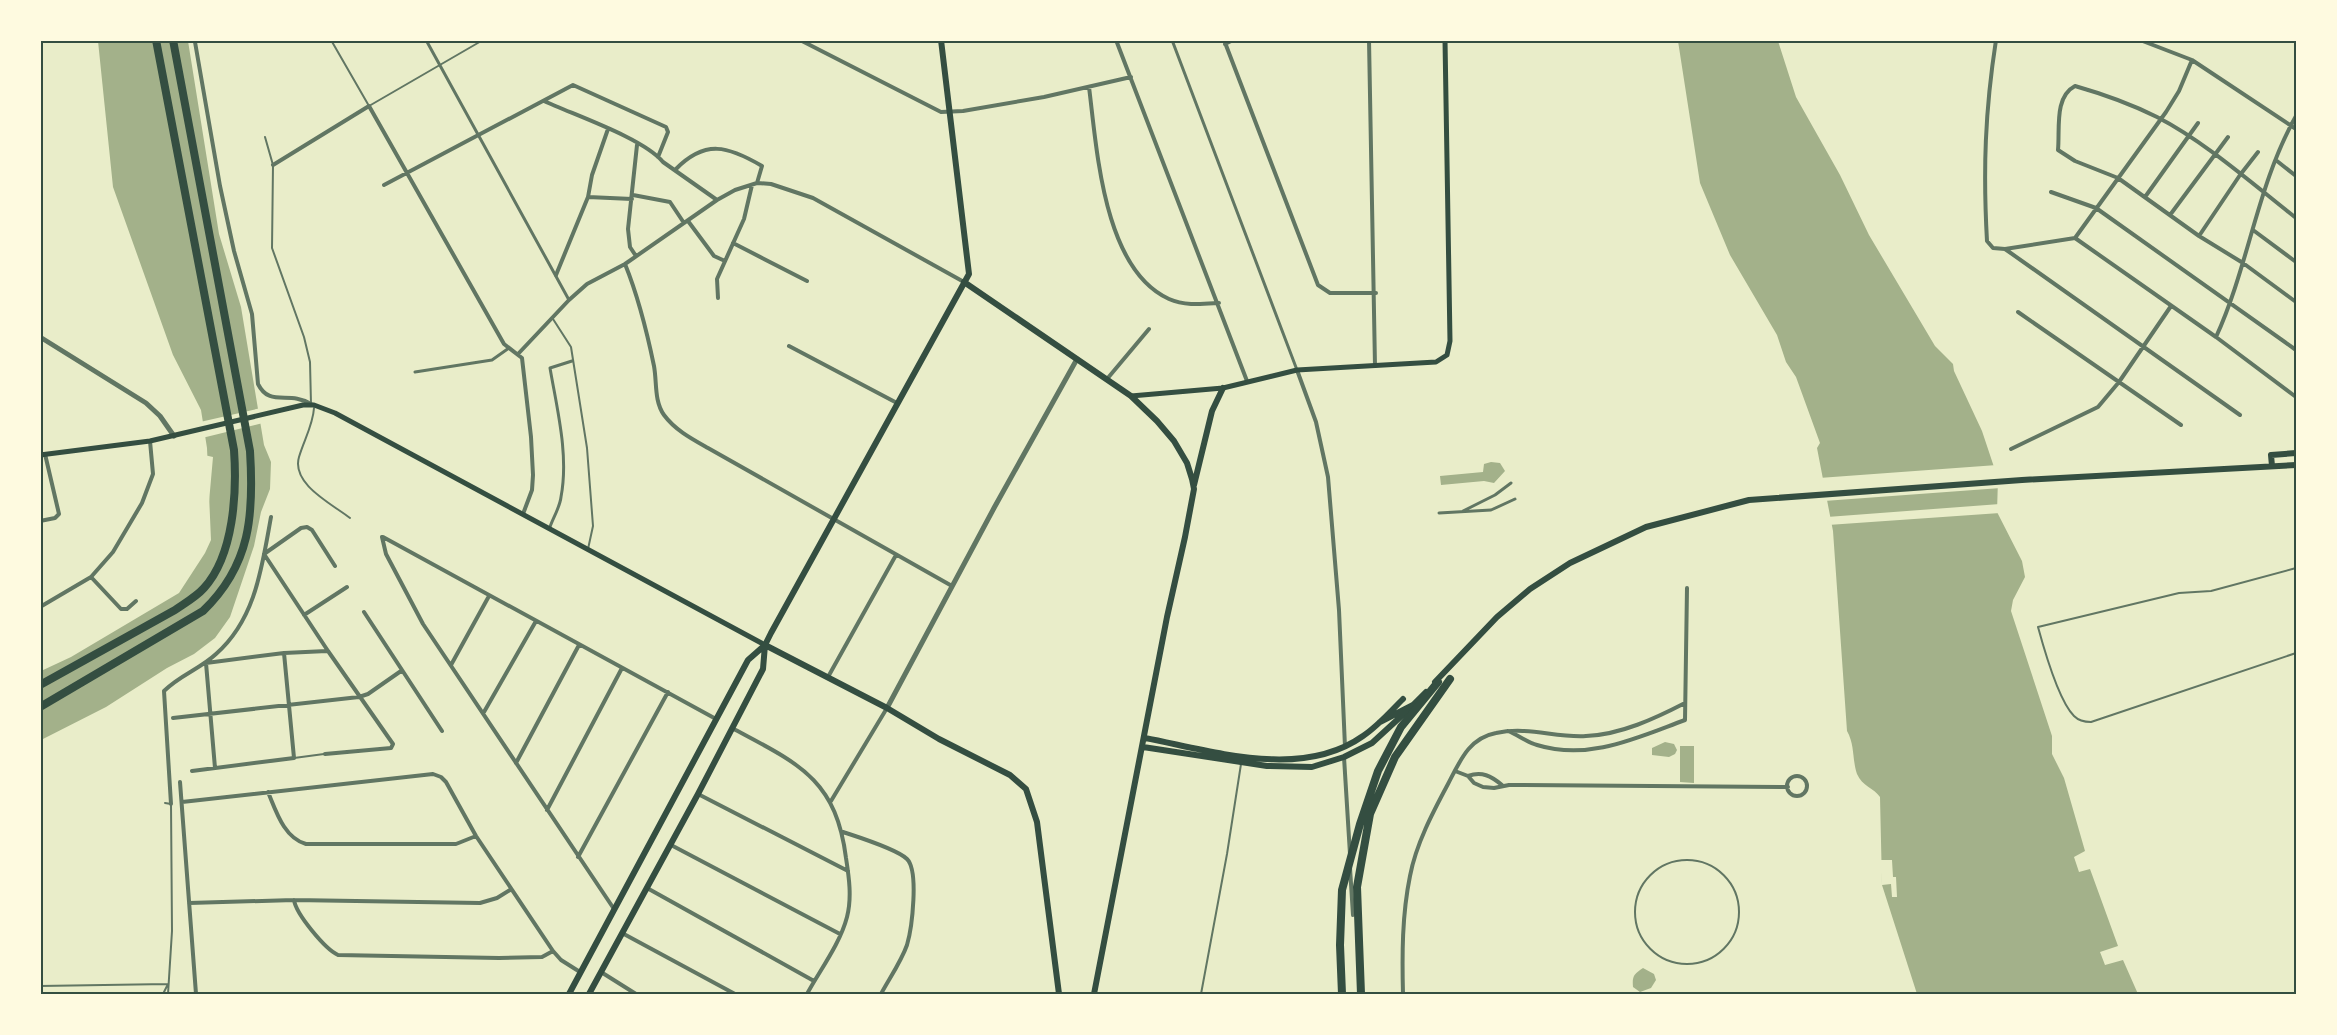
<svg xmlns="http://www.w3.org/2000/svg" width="2337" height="1035" viewBox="0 0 2337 1035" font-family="Overpass,sans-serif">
<rect width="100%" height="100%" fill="#e9edc9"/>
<!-- water -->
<path fill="#a3b18a" d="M98,41H188L219,234L241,307L264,445L271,462L270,489L261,512L254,546L230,617L215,638L194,654L167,668L106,707L41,740V671L71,657L179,593L205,553L211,540L207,448L201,410L173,355L113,187Z
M1678,41H1778L1796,97L1840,175L1869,235L1935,346L1953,364L1954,371L1982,431L1998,479L1997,512L2022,561L2025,577L2013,600L2011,611L2052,736V754L2064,778L2085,851L2074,857L2079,872L2090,869L2118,946L2100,952L2105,965L2123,960L2138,994H1917L1882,885L1880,797C1874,788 1862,786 1857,774C1852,759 1855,745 1847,731L1833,531L1817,448L1820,443L1796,377L1786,362L1777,335L1730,255L1700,183Z
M1491,462L1500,463L1505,471L1494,483L1484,481L1441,485L1440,476L1483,472L1484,464Z
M1665,742L1674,744L1677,750L1675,754L1669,757L1652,755V748Z
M1680,746H1694V783L1680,782Z
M1643,968L1654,974L1656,980L1651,988L1640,992L1633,987C1632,976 1634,974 1643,968Z"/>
<!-- pier -->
<path fill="#e9edc9" d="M261,408L263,423L202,438L200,422Z
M204,455L213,457L209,502H206Z
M1997,465L2001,478V488L1824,501L1819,478Z
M2000,504V513L1828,525L1827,517Z
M1880,860H1892L1893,877H1896L1897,897H1892L1891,884L1882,885Z"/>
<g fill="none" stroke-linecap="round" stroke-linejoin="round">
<!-- service -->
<path stroke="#617663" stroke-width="2" d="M331,40L369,106L483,40
M265,137L273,165L272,248L304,337L310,362L311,404
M553,319L571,347L587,448L593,526L588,549
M314,408C313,425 304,440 299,457C291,484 332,504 350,518
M2296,568L2211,591L2179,593L2038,627C2044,649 2058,700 2074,716C2079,721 2084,722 2091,722L2296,653
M294,758L324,754
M165,803L171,804L172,931L168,994
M1635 912a52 52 0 1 1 104 0a52 52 0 1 1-104 0Z
M40,986L168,984
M163,994L167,986
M1201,994L1227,854L1241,764"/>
<!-- pedestrian -->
<path stroke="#617663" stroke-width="3" d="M426,40L569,300
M1172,40L1297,370
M415,372L492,360L509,348
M1463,511L1495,495L1511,483
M1439,513L1491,510L1515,499
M550,527C553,518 560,507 561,497C569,455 557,409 550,368L572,361"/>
<!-- minor -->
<path stroke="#617663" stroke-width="4" d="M800,40L941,112L963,111L1044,97L1131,77
M1116,40L1247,381
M1224,40L1318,285L1330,293H1376
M1369,40L1375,366
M1996,40C1985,111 1983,170 1987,241L1993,248L2005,249L2075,238L2216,337L2296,397
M2140,40L2192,60L2296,129
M195,42L220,186L234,251L252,314L258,384C270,408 289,390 311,404
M1225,44L1233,40
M1089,87C1097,149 1103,269 1169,299C1185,306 1202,304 1219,303
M544,101C574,115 643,138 663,162L717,200
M2277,161L2296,176
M273,165L369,106L504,344L522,358L531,437L533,475L532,490L523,514
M675,170C705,139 728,146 762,166L757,183
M384,185L573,85L666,127L668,132L658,157
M2051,192L2096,208L2296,350
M633,195L670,202L684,223
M588,197L632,199
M2145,197L2198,123
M2170,215L2228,137
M2296,218C2254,185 2204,141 2157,117C2131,104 2103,94 2075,86C2054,97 2060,129 2058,150L2075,161L2118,178L2199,236L2243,263L2296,302
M688,221L714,256L725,261
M2253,230L2296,262
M2199,236L2240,175L2258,152
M2075,238L2166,112L2179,91L2192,60
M733,243L807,281
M2005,249L2240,415
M636,256L630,247L628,229L637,145
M625,264C638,296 647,332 654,366C657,382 654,401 664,415C675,430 692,439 708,448L952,586
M556,275L588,197L592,175L608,129
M718,298L717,279L744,219L752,185
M2018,312L2181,425
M2216,337C2249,265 2257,185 2296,116
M789,346L897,403
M518,354L569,300L587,284L625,264L717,200L735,190L757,183L771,184L813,198L964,282
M1297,370L1316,422L1328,477L1339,610L1345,747
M1107,379L1149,329
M2011,449L2098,407L2119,382L2171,306
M40,521L55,518L59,514L45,454
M382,537L386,554L423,624L614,909
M383,537L716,719
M91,577L121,609H127L136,601
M40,607L91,577L113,552L142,503L153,474L150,441
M364,612L442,731
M304,615L347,587
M451,665L489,596
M828,677L896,555
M484,712L536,621
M173,718L359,697L368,694L401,671
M732,728C797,763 836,778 846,858C849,877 852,898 847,917C840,944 820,970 807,994
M1508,731C1518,735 1527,742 1537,745C1589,761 1636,738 1685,720L1687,588
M325,754L391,748L393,744L328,651L264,554L301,528L307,527L312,530L335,566
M1344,757L1350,854
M516,763L579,645
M215,768L206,663L284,653L327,651
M192,771L294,758L284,653
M1455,771L1468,776L1474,783L1483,787L1494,788L1509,785L1788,787
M1468,776C1482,771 1491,776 1502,785
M1787 786a10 10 0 1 1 20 0a10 10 0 1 1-20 0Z
M180,782L196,994
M268,792C276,811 284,838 306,844H456L476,836
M698,794L848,871
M831,801L887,708
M182,802L433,774L441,777L446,782L476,836L553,951L561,960L580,972
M171,804L164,691C180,675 200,669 216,654C256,619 262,566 271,517
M547,810L622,668
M843,832C858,837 897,849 907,859C919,871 912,928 907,945C901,962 889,979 881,994
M671,845L840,934
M578,857L668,692
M1350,868L1353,915
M647,888L814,981
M294,900C296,914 325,949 338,955L499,958L542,957L553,951
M189,903L294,900L480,903L497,898L510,890
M622,933L735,994
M601,972L636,994
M1403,994C1402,955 1402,915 1410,876C1416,844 1433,812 1448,784C1460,761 1469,738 1496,733C1528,726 1555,738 1586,736C1620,735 1656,718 1685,703"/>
<!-- tertiary -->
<path stroke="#617663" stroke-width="5" d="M40,337L146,403L160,416L174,436
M887,708L994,508L1077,359"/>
<!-- secondary -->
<path stroke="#344e41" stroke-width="5" d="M1131,396L1223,388L1297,370L1436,362L1447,355L1450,341L1445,40
M40,455L150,441L303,405H314L335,413L765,645"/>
<!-- primary -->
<path stroke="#344e41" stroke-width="6" d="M964,282L1131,396L1157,421L1174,441L1187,463L1192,479L1194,489L1185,537L1167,617L1094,994
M2272,466L2271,455L2296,453
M1194,485L1212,411L1223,388
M765,645L887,708L939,739L1010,775L1026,789L1037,822L1059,994
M1435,682L1497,617L1530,589L1570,563L1646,527L1749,500L2022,480L2296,465
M1380,722L1413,705L1426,692
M1145,738C1213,751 1301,780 1363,736C1378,726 1390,712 1403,699
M1143,747L1267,766L1312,767L1344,757L1372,743L1408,710
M569,994L748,660L765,645
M589,994L698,794L763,669L765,645L771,633L969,274L941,40"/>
<!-- motorway -->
<path stroke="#344e41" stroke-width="8" d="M40,685L175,610C185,603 196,597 204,588C234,555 237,492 234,450L156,40
M40,707L203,611C251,565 254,514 250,451L173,40
M1342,994L1340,945L1342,890L1360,824L1378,771L1401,727L1438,682
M1361,994L1357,887L1370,814L1395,757L1450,679"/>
</g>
<!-- border -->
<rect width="2337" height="1035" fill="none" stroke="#fefae0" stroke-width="84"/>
<rect x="42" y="42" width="2253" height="951" fill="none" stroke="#344e41" stroke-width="2"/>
</svg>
